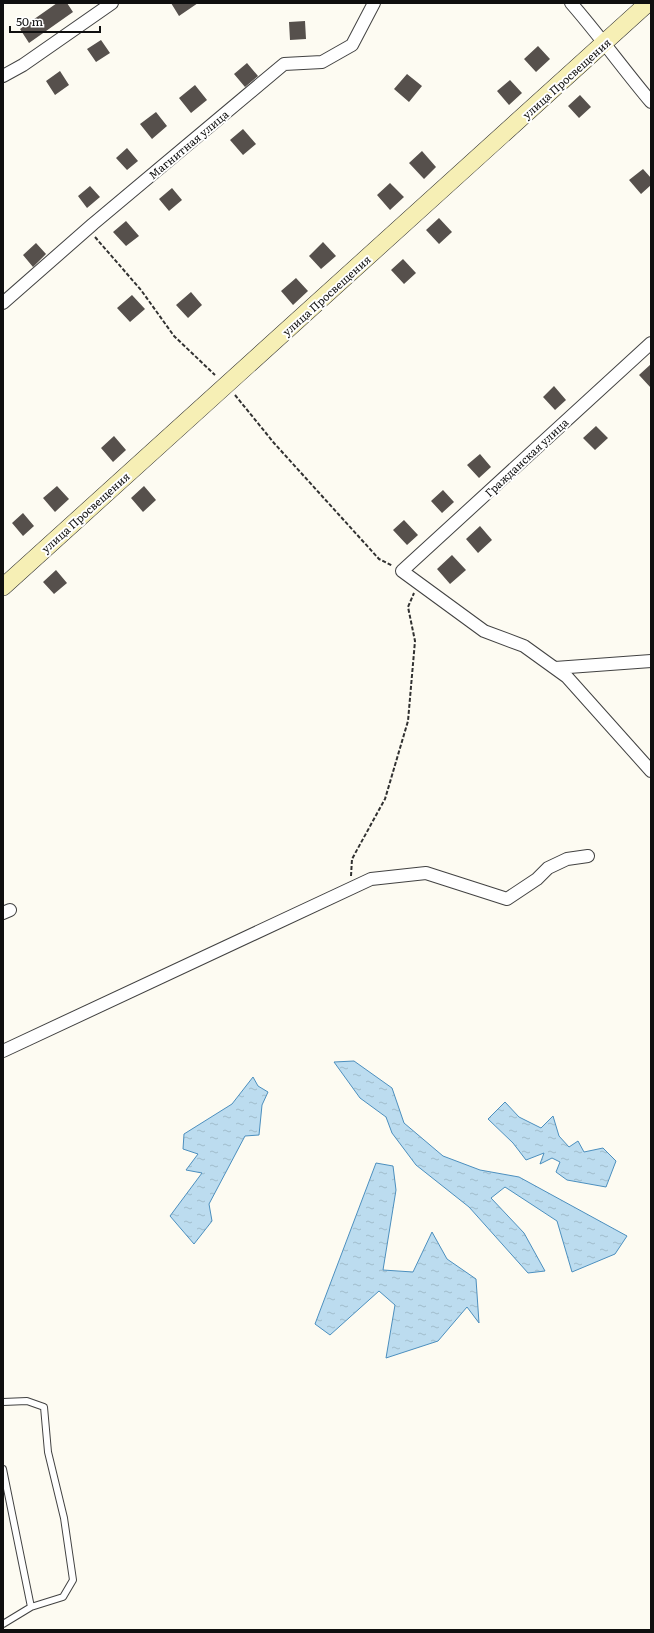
<svg xmlns="http://www.w3.org/2000/svg" width="654" height="1633" viewBox="0 0 654 1633" font-family="Literata,serif">
<defs>
<pattern id="water-ripples" width="26" height="14" patternUnits="userSpaceOnUse"><rect width="26" height="14" fill="#bcdcef"/><path d="M2 4q2-2 4 0t4 0M15 11q2-2 4 0t4 0" fill="none" stroke="#a0bccc"/></pattern>
</defs>
<rect width="100%" height="100%" fill="#fdfbf2"/>
<!-- water -->
<path fill="url(#water-ripples)" stroke="#4c8fbe" d="M354,1061L392,1088L404,1123L443,1156L480,1170L519,1177L627,1236L615,1254L572,1272L557,1221L505,1187L491,1198L524,1233L545,1271L528,1273L469,1207L416,1165L392,1133L386,1117L360,1098L334,1062Z
M253,1077L258,1086L268,1092L262,1105L259,1135L245,1136L209,1204L212,1221L194,1244L170,1216L202,1173L186,1170L198,1154L183,1149L184,1134L232,1104Z
M505,1102L519,1117L541,1128L553,1116L559,1136L569,1147L578,1141L584,1152L603,1148L616,1161L606,1187L567,1180L556,1172L560,1162L552,1158L540,1164L544,1153L526,1160L513,1143L488,1119Z
M376,1163L393,1166L396,1190L383,1270L413,1272L432,1232L447,1259L476,1279L479,1323L467,1307L438,1341L386,1358L395,1305L379,1291L330,1335L315,1324Z"/>
<!-- building -->
<path fill="#56504c" d="M57,3H67L73,12L29,43L20,29Z
M171,3H198L179,16Z
M305,21L306,39L290,40L289,22Z
M101,40L110,53L96,62L87,49Z
M538,46L550,59L536,72L524,59Z
M247,63L258,76L245,87L234,74Z
M60,71L69,85L55,95L46,81Z
M407,74L422,86L409,102L394,89Z
M510,80L522,93L509,105L497,91Z
M195,85L207,100L191,113L179,98Z
M580,95L591,107L579,118L568,106Z
M156,112L167,126L152,139L140,124Z
M243,129L256,144L243,155L230,140Z
M127,148L138,161L127,170L116,158Z
M422,151L436,167L424,179L409,163Z
M643,169L651,178V185L641,194L629,180Z
M390,183L404,197L390,210L377,195Z
M90,186L100,197L87,208L78,196Z
M172,188L182,200L169,211L159,199Z
M439,218L452,232L439,244L426,230Z
M126,221L139,236L126,246L113,232Z
M323,242L336,256L321,269L309,256Z
M36,243L46,254L33,267L23,255Z
M403,259L416,273L404,284L391,270Z
M296,278L308,291L293,305L281,291Z
M191,292L202,305L188,318L176,305Z
M132,295L145,309L130,322L117,308Z
M651,364V388L639,375Z
M554,386L566,400L555,410L543,397Z
M596,426L608,438L595,450L583,438Z
M114,436L126,450L113,462L101,448Z
M480,454L491,467L479,478L467,465Z
M57,486L69,499L55,512L43,498Z
M144,486L156,500L143,512L131,498Z
M443,490L454,502L442,513L431,501Z
M23,513L34,526L23,536L12,523Z
M404,520L418,535L407,545L393,530Z
M480,526L492,540L478,553L466,539Z
M452,555L466,570L450,584L437,569Z
M56,570L67,583L54,594L43,582Z"/>
<g fill="none" stroke-linecap="round" stroke-linejoin="round">
<!-- lane casing -->
<g stroke="#424242" stroke-width="8">
<path id="lane" d="M3,1402L27,1401L44,1407L48,1452L64,1518L73,1580L63,1597L31,1607L3,1469
M3,1624L31,1607"/>
</g>
<!-- street casing -->
<g stroke="#424242" stroke-width="14">
<path id="street" d="M571,3C599,35 624,70 651,102
M3,76L23,65L112,3
M3,303L93,224L284,64L322,62L352,45L374,3
M651,343L402,571L484,631L524,646L567,677L651,771
M555,668L651,661
M3,913L10,910
M3,1051L371,879L426,873L507,899L537,879L548,868L567,859L588,856"/>
</g>
<!-- secondary casing -->
<g stroke="#313131" stroke-width="18">
<path id="secondary" d="M3,587L648,3"/>
</g>
<!-- path -->
<path stroke="#313131" stroke-width="2" stroke-dasharray="4 2" stroke-linecap="butt" d="M95,237L141,290L174,336L215,375
M235,395L274,443L379,559L393,566
M351,876L352,859L385,799L408,721L415,641L408,607L414,593"/>
<!-- lane -->
<use href="#lane" stroke="#fff" stroke-width="6"/>
<!-- street -->
<use href="#street" stroke="#fff" stroke-width="12"/>
<!-- secondary -->
<use href="#secondary" stroke="#f6efb5" stroke-width="17"/>
</g>
<g text-anchor="middle" dominant-baseline="central" stroke-width="4" stroke-linejoin="round" paint-order="stroke">
<!-- street labels -->
<g font-size="11" fill="#0f0f0f" stroke="#fff">
<text transform="translate(566 78) rotate(-42)">улица Просвещения</text>
<text transform="translate(188 144) rotate(-40)">Магнитная улица</text>
<text transform="translate(326 295) rotate(-42)">улица Просвещения</text>
<text transform="translate(526 457) rotate(-43)">Гражданская улица</text>
<text transform="translate(85 512) rotate(-42)">улица Просвещения</text>
</g>
</g>
<!-- border -->
<rect width="654" height="1633" fill="none" stroke="#0f0f0f" stroke-width="8"/>
<!-- scale -->
<path d="M10 26v6h90v-6" fill="none" stroke="#0f0f0f" stroke-width="2"/>
<text x="16" y="26" font-size="12" fill="#0f0f0f" stroke="#ffffff" stroke-width="3" paint-order="stroke">50 m</text>
</svg>
